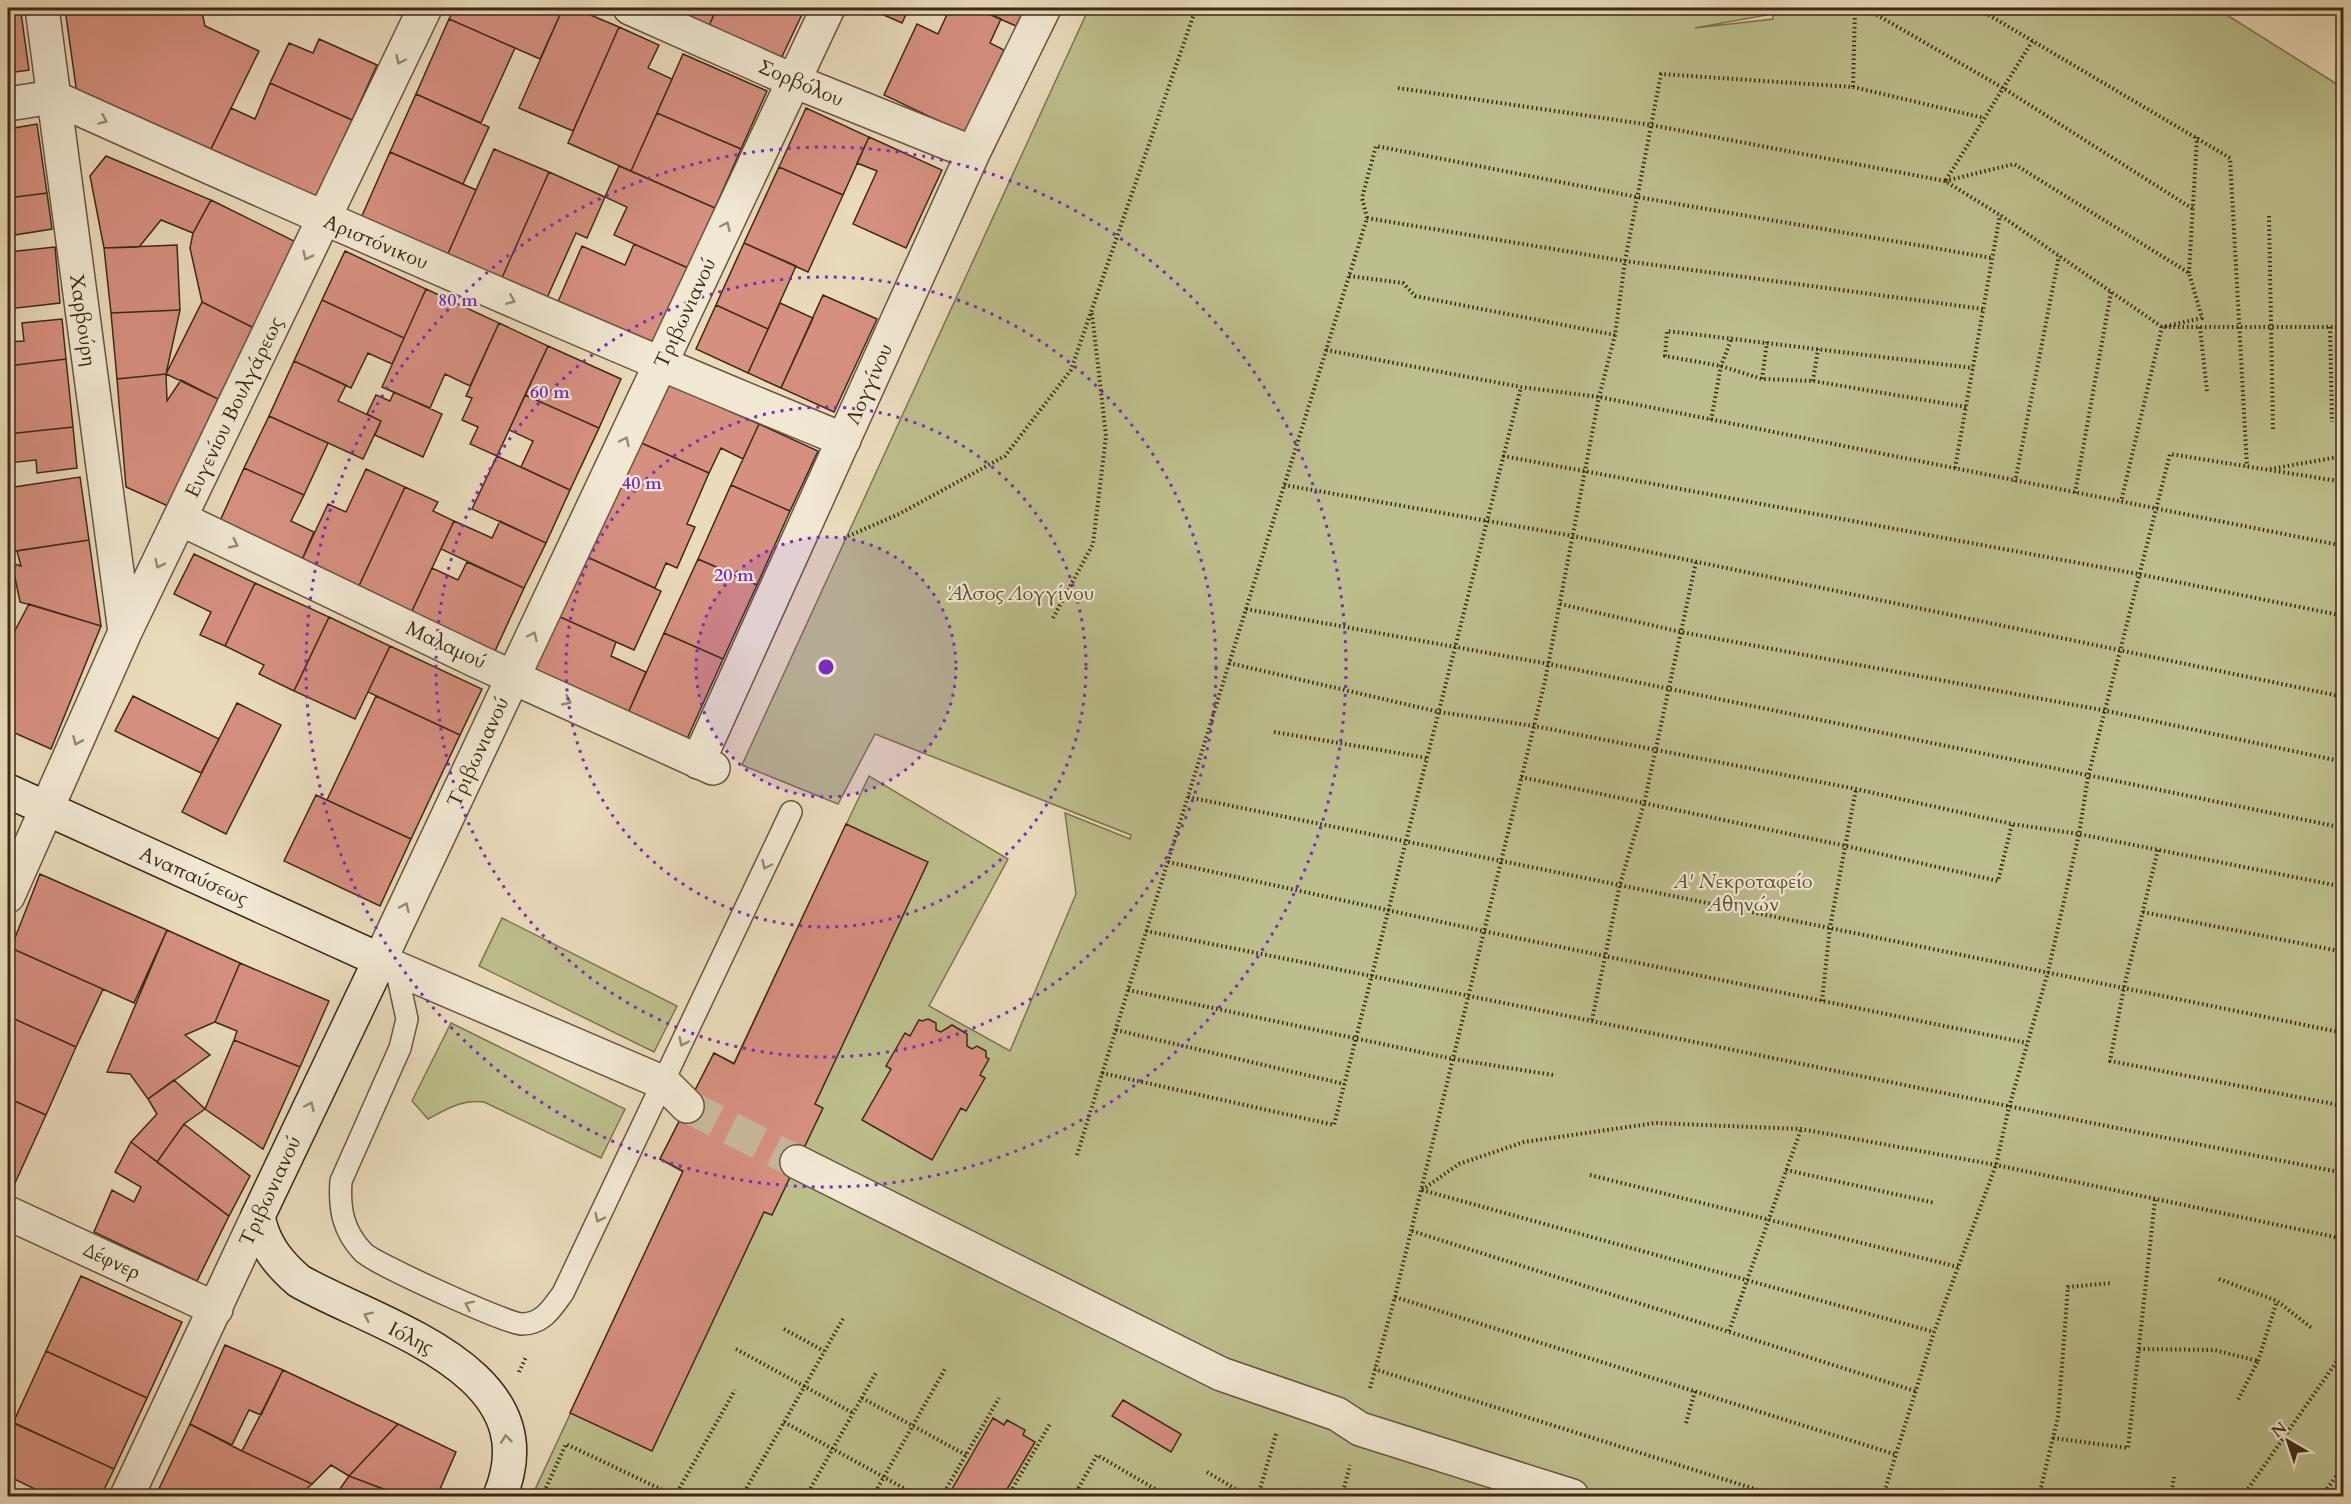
<svg xmlns="http://www.w3.org/2000/svg" width="2351" height="1504" viewBox="0 0 2351 1504" font-family="Cardo,serif">
<rect width="100%" height="100%" fill="#eadbbb"/>
<filter id="stains"><feTurbulence type="fractalNoise" baseFrequency=".00333" numOctaves="4"/><feColorMatrix values="0 0 0 0 .2 0 0 0 0 .09 0 0 0 0 .02 0 0 0 .5 -.17"/></filter>
<radialGradient id="worn" r=".72"><stop offset=".6" stop-color="#630" stop-opacity="0"/><stop offset="1" stop-color="#630" stop-opacity=".3"/></radialGradient>
<!-- green -->
<path fill="#bcbe8c" stroke="#7c7451" stroke-width="1.5" d="M1089,8H1766L1767,15L1695,28L1773,19L1772,8H2216L2343,88V1496H532L683,1172L660,1159L714,1053L734,1063L869,776L1008,859L929,1006L1010,1051L1076,894L1065,813L1130,839L1131,835L875,734L838,804L742,765Z
M502,918L677,1006L654,1052L479,966Z
M451,1023L625,1109L601,1158L484,1102C462,1099 447,1109 428,1119L412,1101Z"/>
<!-- building -->
<path fill="#d69080" stroke="#3c2a16" stroke-width="1.5" d="M8,8H20L21,13L8,15Z
M82,8H201L205,26L259,51L210,151L77,94L65,9Z
M385,8H404L400,15Z
M455,8H563L540,59L449,19Z
M563,8H574L619,27L573,131L519,108Z
M660,8H717L707,30Z
M717,8H805L779,63L707,30Z
M868,8H909L902,23Z
M950,8H975L1001,19L990,43L1004,50L964,133L884,95L917,24L938,34Z
M975,8H1025L1016,26Z
M21,13L29,70L8,73V15Z
M449,19L515,48L481,123L416,94Z
M619,27L659,45L648,68L672,79L631,171L568,143Z
M319,39L377,65L352,120L270,83L289,43L313,53Z
M683,54L767,91L741,149L657,113Z
M270,83L352,120L315,199L210,151L231,108L255,119Z
M416,94L489,127L463,184L390,152Z
M806,108L869,137L843,195L779,167Z
M657,113L741,149L715,208L631,171Z
M37,124L47,193L8,198V129Z
M869,137L942,170L906,248L853,224L877,171L857,163Z
M494,149L549,172L501,280L447,256Z
M390,152L476,190L447,256L361,218Z
M106,156L211,200L193,233L161,220L139,247L104,248L90,176Z
M619,166L715,208L688,268L614,235L627,207L605,197Z
M779,167L843,195L808,272L744,243Z
M549,172L605,197L587,238L576,233L546,300L501,280Z
M47,193L52,229L8,236V198Z
M211,200L296,242L254,328L202,302L190,248L193,233Z
M744,243L796,266L768,329L716,305Z
M634,244L688,268L653,346L557,304L582,246L625,265Z
M177,245L180,310L111,313L104,248Z
M55,247L60,303L8,309V252Z
M345,251L426,289L404,338L322,300Z
M426,289L499,323L470,386L445,374L430,408L382,387Z
M823,295L877,319L834,412L781,388Z
M322,300L404,338L392,364L368,353L351,388L294,361Z
M202,302L254,328L218,399L166,374Z
M780,303L813,318L781,388L748,373Z
M716,305L768,329L748,373L696,349Z
M180,310L166,374L117,379L111,313Z
M62,319L66,359L8,366V342L24,341L22,323Z
M499,323L548,346L497,456L470,444L478,427L462,420L472,398L466,396Z
M548,346L621,379L599,428L525,395Z
M66,359L73,427L8,434V366Z
M294,361L346,385L338,401L381,421L363,459L269,416Z
M166,374L167,401L181,380L218,399L168,506L126,487L117,379Z
M664,382L759,424L743,459L721,448L709,473L637,441Z
M394,392L442,414L423,457L375,435L381,421L367,414L376,395L390,401Z
M525,395L599,428L570,490L521,467L533,441L509,430Z
M269,416L328,443L304,495L244,468Z
M759,424L818,451L790,511L731,485Z
M73,427L77,468L37,473L36,460L8,463V434Z
M637,441L709,473L687,524L695,527L677,568L666,563L655,588L585,556Z
M497,456L570,490L546,543L472,509Z
M244,468L304,495L291,521L314,532L301,562L219,523Z
M366,469L405,487L358,588L301,562L328,504L346,512Z
M80,477L89,540L8,552V488Z
M731,485L790,511L757,585L698,559Z
M405,487L438,502L433,511L454,521L411,613L358,588Z
M454,521L492,538L500,521L546,543L524,588L441,549Z
M89,540L101,626L20,602L12,563L21,566L17,551Z
M194,554L255,583L225,646L200,635L211,612L174,594Z
M585,556L661,591L634,650L558,616Z
M698,559L757,585L723,659L664,633Z
M467,562L524,588L495,651L411,613L432,568L458,580Z
M255,583L329,617L294,691L259,674L264,665L225,646Z
M29,604L101,626L51,749L8,730V652L9,642Z
M558,616L616,642L611,656L646,672L628,713L533,671Z
M329,617L390,646L355,719L294,691Z
M664,633L723,659L687,739L628,713Z
M390,646L482,689L460,735L368,692Z
M133,696L219,739L201,773L115,731Z
M376,696L460,735L411,839L327,800Z
M237,703L281,725L226,834L182,812Z
M316,795L411,839L380,906L284,861Z
M846,824L928,862L815,1104L823,1108L772,1215L764,1212L652,1451L570,1413L683,1171L660,1159L714,1053L734,1064Z
M40,874L167,930L134,1003L11,948Z
M167,930L240,963L215,1022L185,1035L210,1055L148,1099L130,1074L107,1072Z
M11,948L103,989L76,1047L8,1016V957Z
M240,963L329,1001L300,1067L234,1040L237,1031L215,1022Z
M8,1016L76,1047L46,1115L8,1098Z
M928,1019L936,1023V1030L941,1032L952,1025L967,1034V1046L972,1049L977,1046L986,1051V1057L989,1059L980,1075L985,1078L966,1111L961,1108L932,1160L862,1120L891,1069L886,1066L905,1033L910,1036L919,1020L922,1021Z
M234,1040L300,1067L263,1149L205,1109Z
M174,1080L205,1109L184,1124L157,1162L131,1142L157,1114L148,1099Z
M8,1098L46,1115L10,1194L8,1193Z
M184,1124L250,1176L229,1216L157,1162Z
M131,1142L229,1216L197,1281L94,1232L112,1190L134,1202L141,1187L115,1172Z
M81,1276L182,1322L147,1398L46,1351Z
M225,1345L283,1370L261,1415L249,1410L232,1445L190,1424Z
M46,1351L147,1398L114,1469L13,1423Z
M283,1370L398,1424L349,1476L331,1465L312,1484L242,1451Z
M1123,1400L1181,1434L1171,1452L1112,1416Z
M993,1418L1004,1425L1007,1420L1025,1430L1023,1435L1035,1442L1003,1496H948Z
M8,1420L114,1469L101,1496H31L35,1489L8,1476Z
M190,1424L242,1451L312,1484L299,1496H160L156,1495Z
M398,1424L456,1452L437,1496H402L349,1476Z
M349,1476L402,1496H335Z"/>
<g fill="none" stroke-linecap="round" stroke-linejoin="round">
<!-- street-tunnel -->
<path stroke="#c7b89a" stroke-width="33" stroke-dasharray="33 16" stroke-linecap="butt" d="M687,1106L797,1162"/>
<!-- lane casing -->
<g stroke="#68563f" stroke-width="24">
<path id="lane" d="M390,965L396,968L407,1019L400,1048L341,1181C339,1209 343,1231 363,1252C373,1263 507,1324 522,1324C543,1324 552,1308 563,1293L791,812"/>
</g>
<!-- street casing -->
<g stroke="#68563f" stroke-width="36">
<path id="street" d="M42,8L125,632
M630,8L794,81L973,153
M8,104L53,97C315,215 578,331 844,440
M181,519L479,662L713,768
M698,762L973,153L1044,8
M8,896L125,632L425,8
M380,960L828,8
M396,968L664,1083L687,1106
M797,1162L1221,1374L1337,1414L1360,1429L1572,1496
M8,1213L216,1309
M127,1496L258,1216"/>
</g>
<!-- secondary casing -->
<g stroke="#3c2a16" stroke-width="36">
<path id="secondary" d="M8,791L380,960L258,1216C263,1244 278,1263 299,1281C378,1326 552,1370 500,1496"/>
</g>
<!-- path -->
<path stroke="#3c2a16" stroke-width="4" stroke-dasharray="1.5 3" stroke-linecap="butt" d="M1865,8L2003,88L2193,209
M1977,8L2230,158L2247,467
M1853,87L1855,8
M1398,88L1651,125L1945,181L2000,215L2162,327H2344
M1946,180L2033,40
M1945,181L2014,164L2189,273L2202,318L2162,327L2121,502
M2269,216L2273,429
M1367,218L1625,261L1983,309
M2189,273L2197,137
M1349,276L1403,283L1415,296L1615,335
M2200,327L2207,392
M2330,327L2332,422
M1326,350L1521,387L1599,397L2344,546
M1762,379L1767,342
M1813,381L1818,349
M1966,407L1813,381L1762,379L1721,366L1665,356L1667,331L1973,368
M1711,420L1721,366L1732,337
M1503,456L2138,574L2344,616
M1955,468L2000,215
M2270,469L2344,456
M2015,482L2059,256
M1284,485L1573,536L2344,697
M2075,493L2111,292
M844,538L899,514L1005,456L1071,370L1196,8
M1560,604L1681,632L2107,711L2344,762
M1246,609L1549,664L2344,828
M1053,618L1093,544L1106,436L1092,313
M1229,663L1439,712L1534,726L1856,789L2012,824L2079,834L2344,887
M1274,732L1427,758
M1521,777L1846,846L1998,881L2012,824
M1188,797L2344,1033
M2158,850L2124,987L2110,1061L2344,1106
M1168,862L1483,931L2027,1043
M2143,912L2344,952
M1146,931C1546,1010 1944,1095 2344,1173
M1128,990L1453,1059L1553,1075
M1822,1001L1830,927L1856,789
M1592,1020L1620,884L1644,804L1696,562
M1116,1030L1344,1084
M1102,1073L1334,1125L1521,387
M1077,1155L1367,218L1362,198L1376,146L1637,197L1992,258
M1786,1170L1935,1203
M1590,1175L1958,1267
M1422,1190L1459,1164L1524,1142L1655,1123L1801,1129L1996,1165L2344,1239
M1422,1190L1934,1332
M1412,1231L1915,1391
M2219,1279L2277,1301L2313,1329
M1395,1297L1897,1455
M784,1329L824,1351
M1729,1331L1801,1129
M736,1349L853,1413
M2139,1349L2214,1350L2258,1361L2238,1400
M2258,1361L2277,1301
M1374,1369L1777,1496
M519,1372L526,1357
M1370,1388L1395,1297L1545,681L1599,397L1615,335L1625,261L1661,74L1853,87L1984,118
M862,1398L966,1455
M784,1422L918,1496
M1686,1423L1695,1391
M2053,1438L2128,1448L2155,1199
M1207,1472L1247,1496
M1343,1492L1356,1496
M552,1496L544,1492L566,1444L675,1496
M675,1496L735,1390
M742,1496L844,1317
M806,1496L877,1371
M873,1496L945,1369
M942,1496L999,1398
M1008,1496L1050,1424
M1074,1496L1097,1455L1167,1496
M1258,1496L1276,1434
M1342,1496L1350,1465
M1883,1496L1934,1332L1996,1165L2009,1107L2048,972L2079,834L2088,777L2170,454L2344,482
M2039,1496L2058,1417L2068,1287L2112,1283
M2171,1496L2174,1477
M2243,1496L2344,1351
M2322,1496L2344,1465"/>
<!-- lane -->
<use href="#lane" stroke="#f1e8d3" stroke-width="21"/>
<!-- street -->
<use href="#street" stroke="#f1e8d3" stroke-width="33"/>
<!-- secondary -->
<use href="#secondary" stroke="#f1e8d3" stroke-width="33"/>
</g>
<!-- one-way arrows -->
<defs><path id="oneway-chevron" d="M-2-3.5L2.5 0L-2 3.5" fill="none" stroke-width="1.6" stroke-linecap="round" stroke-linejoin="round" transform="scale(1.5)"/></defs>
<g stroke="#968974">
<use href="#oneway-chevron" transform="translate(400 60) rotate(115)"/>
<use href="#oneway-chevron" transform="translate(103 120) rotate(24)"/>
<use href="#oneway-chevron" transform="translate(726 226) rotate(-65)"/>
<use href="#oneway-chevron" transform="translate(307 256) rotate(116)"/>
<use href="#oneway-chevron" transform="translate(511 300) rotate(23)"/>
<use href="#oneway-chevron" transform="translate(625 441) rotate(-65)"/>
<use href="#oneway-chevron" transform="translate(234 544) rotate(26)"/>
<use href="#oneway-chevron" transform="translate(159 564) rotate(116)"/>
<use href="#oneway-chevron" transform="translate(533 636) rotate(-65)"/>
<use href="#oneway-chevron" transform="translate(567 701) rotate(25)"/>
<use href="#oneway-chevron" transform="translate(77 741) rotate(114)"/>
<use href="#oneway-chevron" transform="translate(766 865) rotate(115)"/>
<use href="#oneway-chevron" transform="translate(405 907) rotate(-65)"/>
<use href="#oneway-chevron" transform="translate(683 1042) rotate(115)"/>
<use href="#oneway-chevron" transform="translate(310 1106) rotate(-65)"/>
<use href="#oneway-chevron" transform="translate(599 1218) rotate(116)"/>
<use href="#oneway-chevron" transform="translate(469 1305) rotate(-154)"/>
<use href="#oneway-chevron" transform="translate(368 1316) rotate(-154)"/>
<use href="#oneway-chevron" transform="translate(506 1439) rotate(-97)"/>
</g>
<!-- distance rings -->
<circle cx="826" cy="667" r="130" fill="#7b2cbf" fill-opacity=".12"/>
<g fill="none" stroke="#7b2cbf" stroke-width="3" stroke-dasharray="3 6">
<circle cx="826" cy="667" r="130"/>
<circle cx="826" cy="667" r="260"/>
<circle cx="826" cy="667" r="390"/>
<circle cx="826" cy="667" r="520"/>
</g>
<g text-anchor="middle" dominant-baseline="central" stroke-width="4.5" stroke-linejoin="round" paint-order="stroke">
<!-- street labels -->
<g font-size="20" fill="#3c2a16" stroke="#f1e8d3">
<text transform="translate(801 83) rotate(23)">Σορβόλου</text>
<text transform="translate(376 242) rotate(23)">Αριστόνικου</text>
<text transform="translate(685 313) rotate(-65)">Τριβωνιανού</text>
<text transform="translate(83 320) rotate(82)">Χαρβούρη</text>
<text transform="translate(869 384) rotate(-66)">Λογγίνου</text>
<text transform="translate(234 407) rotate(-64)">Ευγενίου Βουλγάρεως</text>
<text transform="translate(446 645) rotate(25)">Μαλαμού</text>
<text transform="translate(478 752) rotate(-65)">Τριβωνιανού</text>
<text transform="translate(194 876) rotate(24)">Αναπαύσεως</text>
<text transform="translate(270 1191) rotate(-65)">Τριβωνιανού</text>
<text transform="translate(112 1261) rotate(25)">Δέφνερ</text>
<text transform="translate(411 1338) rotate(27)">Ιόλης</text>
</g>
<!-- park labels -->
<g font-size="20" font-style="italic" fill="#5c4f34" stroke="#f1e8d3">
<text x="1021" y="593">Άλσος Λογγίνου</text>
<text x="1743" y="881">Α' Νεκροταφείο<tspan x="1743" dy="23">Αθηνών</tspan></text>
</g>
</g>
<circle cx="826" cy="667" r="9" fill="#7b2cbf" stroke="#f1e8d3" stroke-width="3"/>
<g font-size="18" text-anchor="middle" font-weight="bold" fill="#7b2cbf" stroke="#f1e8d3" stroke-width="4.5" stroke-linejoin="round" paint-order="stroke">
<text x="458" y="306">80 m</text>
<text x="550" y="398">60 m</text>
<text x="642" y="489">40 m</text>
<text x="734" y="581">20 m</text>
</g>
<!-- margin -->
<rect width="2351" height="1504" fill="none" stroke="#eadbbb" stroke-width="30"/>
<rect x="9" y="9" width="2333" height="1486" fill="none" stroke="#3c2a16" stroke-width="3"/>
<rect x="15" y="15" width="2321" height="1474" fill="none" stroke="#3c2a16" stroke-width="1.5"/>
<!-- north arrow -->
<g transform="translate(2288 1441) rotate(321)" stroke="#f1e8d3" stroke-width="4.5" paint-order="stroke">
<path d="M0-4.5L10 22L0 15L-10 22Z" fill="#3c2a16"/>
<text y="-9" font-size="16" font-weight="bold" text-anchor="middle" fill="#3c2a16">N</text>
</g>
<rect width="100%" height="100%" filter="url(#stains)"/>
<rect width="100%" height="100%" fill="url(#worn)"/>
</svg>
